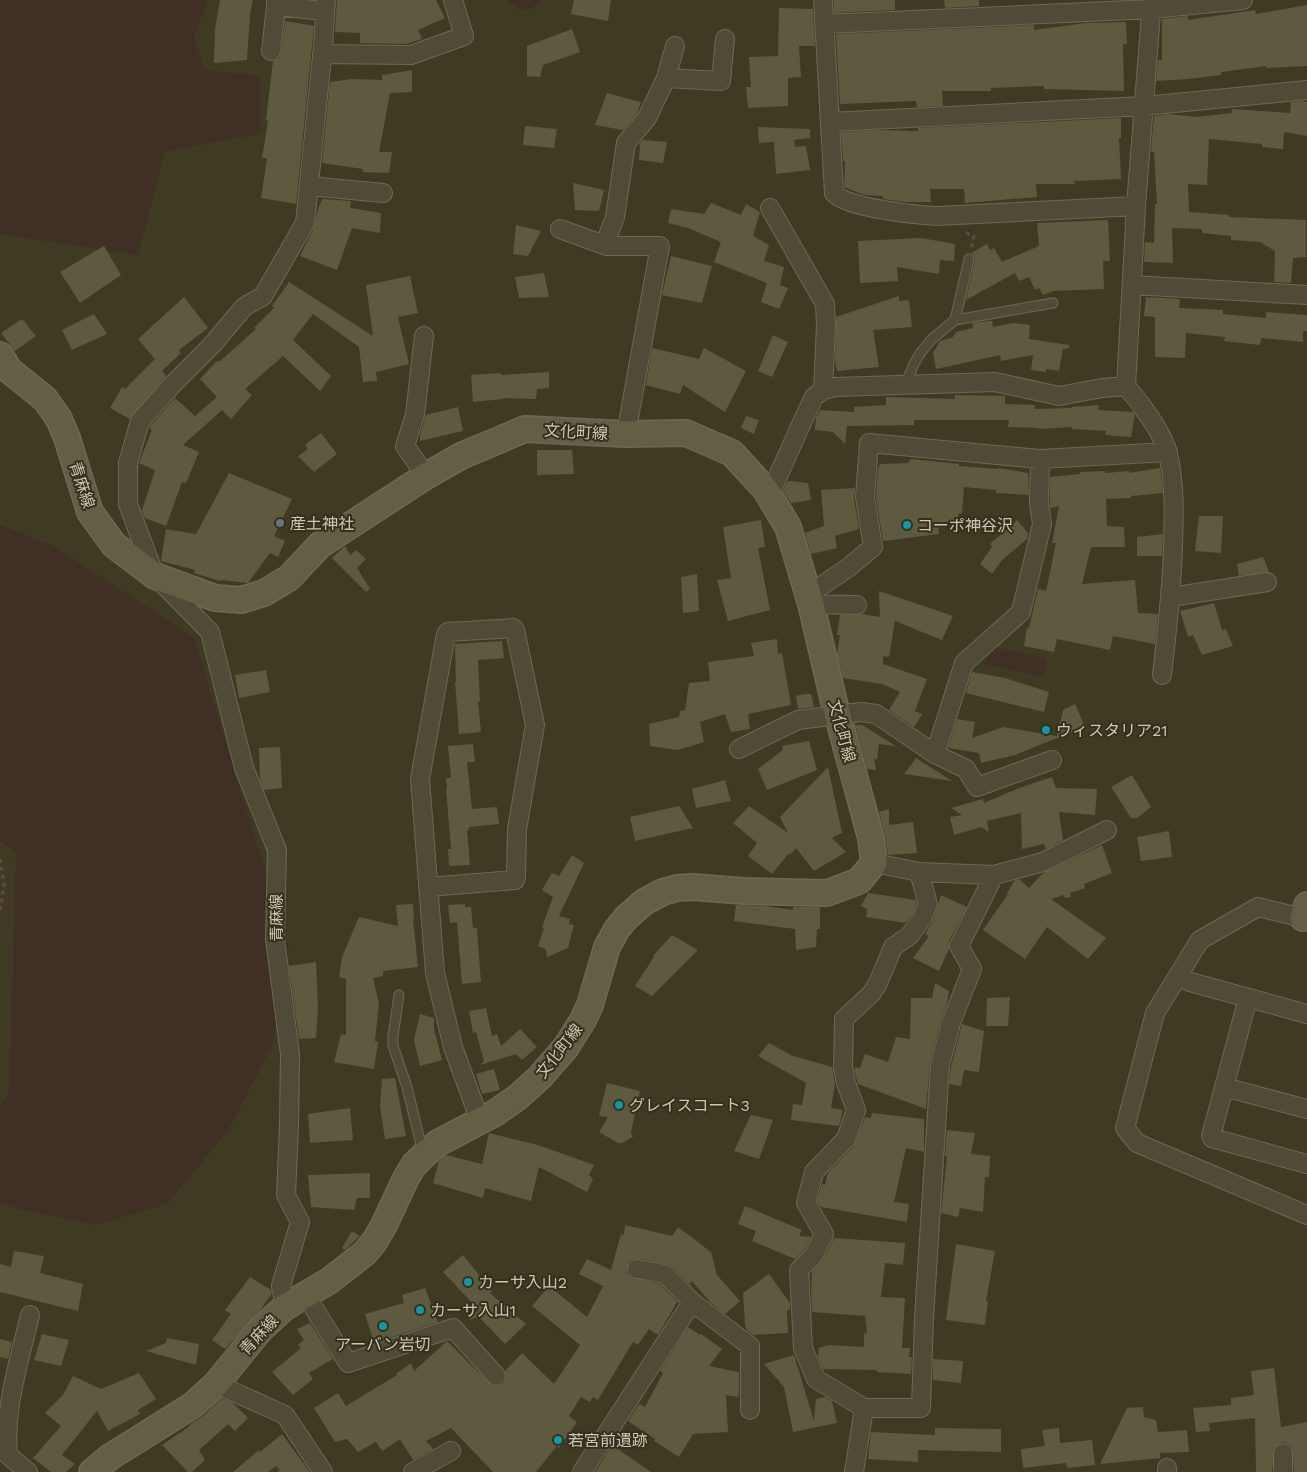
<svg xmlns="http://www.w3.org/2000/svg" width="1307" height="1472" viewBox="0 0 1307 1472" font-family="'Work Sans','Noto Sans JP',sans-serif">
<rect width="100%" height="100%" fill="#3f3b23"/>
<!-- green -->
<path fill="#402f25" d="M0,0H208L194,37L205,70L260,76V134L165,151L138,255L0,234Z
M508,0H541L531,9H518Z
M0,525L54,546L194,638L289,949L272,1046L227,1132L167,1204L95,1225L15,1208L0,1203V1106L9,1093L16,851L0,841Z
M994,647L1047,658L1044,677L984,664Z"/>
<!-- building -->
<path fill="#5e5a3f" d="M220,0H253L250,14L247,60L214,63L215,29Z
M337,0H436L445,18L418,30L422,39L406,44L360,43V33L335,32Z
M574,0H611L608,21L571,14Z
M834,0H895V10L834,13Z
M944,0H979V6L945,8Z
M1307,5V66L1266,68V66L1221,72V75L1188,79L1156,81L1158,60H1162V19L1188,16V20L1255,10L1256,14Z
M779,8L813,9L815,46H799L801,77L788,78V106L748,108L746,87H751L749,57L778,56Z
M285,21L314,26L296,204L261,198L267,158H262L268,121L266,120L273,61L279,58L281,53Z
M1126,22L1127,44H1123L1124,91L1044,89V86L991,88V91H942L943,106L917,107L916,101L840,104L836,34L1034,25V30L1086,23Z
M572,29L580,52L543,65L540,77L527,76V46Z
M412,70V92L390,93L379,152H392L389,173L363,172V169L322,163L330,82L352,79L382,80V75Z
M607,93L641,102L637,114L623,130L595,125Z
M1302,101L1307,102V136L1284,132L1283,149L1262,147V144L1209,139L1207,185L1188,184L1189,212L1229,215V217L1306,220V257L1293,258L1291,283L1274,282L1275,251L1260,242L1231,240V236L1202,233V229L1172,228L1173,263L1144,262L1145,242L1154,243L1155,204H1157L1154,152L1151,151L1154,116L1168,114L1196,117L1232,113V109L1290,113L1291,102Z
M1121,118V138H1119L1121,179L1074,181L1075,184H1036L1037,197L965,203L964,189H930L931,202H905L883,199V196L864,195L844,187L845,161H843L841,132L874,130L918,131V128Z
M525,126L557,129L554,148L523,145Z
M758,127L810,129V138L794,140L795,147L806,146L810,170L776,174L774,142L759,143Z
M643,140L667,142L663,163L639,160L640,143Z
M573,183L604,190L599,211L575,210Z
M322,199L351,201L350,208L381,213L380,233L352,228L337,270L300,256L314,228L317,212Z
M711,203L741,215L746,204L760,212L753,236L769,245L764,261L784,267L780,285L788,288L779,309L761,302L767,283L714,262L721,242L688,228L668,223L671,209L704,214Z
M1108,220L1110,261H1103L1104,289L1053,291L1043,295L1039,288L1035,290L1029,277L1019,281L1015,273L966,300L975,260L974,255L971,253L987,244L990,250L994,248L1002,262L1039,246L1037,223Z
M516,225L541,231L528,256L513,254Z
M921,238L955,244L954,261L940,260L939,274L897,267L898,281L860,283L858,241Z
M104,246L121,275L80,303L60,272Z
M671,256L712,266L702,303L662,295Z
M544,273L549,297L519,298L515,277Z
M410,276L418,313L398,317L409,364L376,372L377,381L363,382L359,347L313,314L293,340L331,376L320,391L283,356L245,389L252,395L231,419L222,410L183,445L199,452L186,483L182,482L166,526L145,518L142,510L155,470L139,463L152,430L149,428L150,426L175,398L195,416L217,397L200,379L217,361L219,362L256,329L254,328L274,308L272,306L289,282L373,336L366,285Z
M899,296V301L909,300L912,327L873,330L879,367L837,371L835,361L836,317Z
M184,297L208,328L179,350L181,353L162,371L166,376L130,419L110,408L122,387L125,389L155,359L138,339Z
M1146,297L1180,299L1179,308L1223,310V314L1266,318V312L1307,315V331H1303V342L1261,338L1260,345L1224,341L1225,337L1186,333L1185,358L1155,357V317L1144,316Z
M94,314L107,334L72,350L62,330Z
M22,319L36,336L15,351L1,333Z
M988,321H992L993,327L1013,323L1030,325L1029,339L1069,345V348L1063,349L1059,371L1046,369V372L1031,370L1033,355L1001,361L1000,355L936,369L933,353L940,341L953,337L956,332L973,328L972,323Z
M773,335L788,342L772,377L758,371Z
M652,348L699,359L704,348L746,371L725,412L683,385L680,394L646,385Z
M549,372V388L537,389L536,399L503,398V399L473,402L471,375L501,373V375Z
M955,395L1005,396V404L1035,405V409L1072,408V407L1099,405L1098,410L1133,412L1135,414L1131,437L1105,435L1106,431L1072,429V427L1039,429V428L1008,427L1009,420H914V425L847,426L845,444L833,432L815,430L816,417L820,410L854,412V407L886,405V397L955,399Z
M458,407L463,431L420,441V435L426,415Z
M746,416L759,420L754,434L741,428Z
M321,433L337,454L314,472L298,456L307,450L306,444Z
M537,450H572L574,474L537,475Z
M911,459L959,464V466L997,469L998,468L1028,473L1029,495L996,493V490L964,487L962,513L958,514L959,522L938,524L939,534L883,541L876,497L878,468L880,464L908,463Z
M1160,468L1163,493L1131,496V498L1106,499L1107,526L1124,527L1125,547H1091L1082,584L1135,580L1138,613L1158,614L1155,644L1113,636L1110,650L1057,639L1054,652L1024,646L1027,627L1029,628L1038,589L1046,591L1056,543H1052L1059,506L1050,508V477L1080,474V472L1105,471V473L1129,471V473Z
M229,473L292,499L274,536L285,541L278,557L270,553L248,583L220,580V581L194,573L195,570L161,561L166,529L196,534Z
M790,481L808,483L811,500L791,503L783,490L787,482Z
M855,488L854,498L859,529L835,536L837,548L811,554L805,533L824,526L821,490Z
M1199,516H1223L1221,553L1195,551Z
M761,520L765,547L758,548L770,610L728,621L717,580L731,578L723,527Z
M1017,520L1028,533L1027,539L1002,560L992,574L980,564L992,547L990,544Z
M1163,534L1162,556H1137V537Z
M345,546L350,555L356,550L366,559L357,568L370,589L366,592L332,558Z
M1263,557L1269,572L1239,576L1237,564Z
M697,574L699,611L683,613L681,577Z
M879,591L953,616L942,640L895,621L889,657L883,656V664L927,679L915,711L922,714L914,727L889,710L900,692L882,684L843,678L837,654L840,635H837L840,615L862,614L880,617Z
M1214,603L1222,630L1226,629L1233,646L1202,655L1193,635L1188,637L1180,611Z
M777,639L778,654L782,653L791,705L748,714L750,729L731,732L725,714L700,722L704,742L678,750L650,746L649,724L679,717L680,711L685,710L689,683L710,681L708,662L754,656L751,643Z
M502,641L504,658L478,660L480,701H478L481,732L459,734L455,682H456L455,644Z
M266,670L270,692L239,698L235,675Z
M972,672L1005,678L1049,692L1044,712L966,693Z
M805,694H811L814,707L798,709L796,696Z
M1075,704L1085,727L1015,755L981,763L979,753L948,748L957,719L975,722L972,738L1003,727L1057,736L1063,710Z
M855,725H862L896,746L879,744L877,760L874,758L876,770L867,769Z
M809,741L817,770L767,790L758,769L783,750L782,746Z
M473,744L475,762H467L472,809L497,807L499,824L469,827V830H467L470,865L449,866L448,849H451L446,789H447L446,778H451L448,746Z
M280,747L282,788L264,790L260,780L259,748Z
M916,758L952,781L904,774Z
M828,767L842,833L832,838L846,852L814,871L796,848L790,855L788,854L772,874L748,856L757,843L733,823L749,806L788,833L780,817Z
M1132,775L1151,807L1137,818H1131L1111,787Z
M1052,777L1056,788L1097,789L1095,815L1059,812L1063,840L1046,849L1044,844L1022,849L1021,813L987,821L989,832L981,827L954,835L950,817L962,815L951,808L983,799L984,803L1019,788Z
M725,780L731,801L696,808L692,789Z
M679,806L693,828L635,841L630,817Z
M889,809V825L913,822L917,853L888,855L885,834L879,812Z
M1169,831L1172,857L1141,861L1137,837Z
M1102,845L1112,873L1084,884L1085,888L1070,893L1071,897L1065,898L1064,895L1051,899L1106,938L1088,959L1047,927L1025,959L983,930L1008,894L1007,893L1015,880L1019,879L1029,888L1043,873Z
M572,855L584,863L559,916L570,919L569,924L574,925L568,948L547,957L546,949L538,946L544,928L542,927L553,897L542,890L552,873L559,876Z
M868,893L916,900L917,903L913,914L905,923L866,917L867,909L861,906Z
M941,895L967,907L949,941V949L939,971L913,958L929,936L925,934L932,923Z
M413,904L414,919H413L418,967L383,971V976L373,978L379,1004L375,1041L378,1042L374,1069L334,1062L341,1034L346,1035V979L339,977L342,957L359,917L398,926L396,905Z
M465,904V907H471L473,928H477L481,982L462,984L457,922L450,923L448,905Z
M736,905L765,906L793,910V907H820V929H817L816,947L796,950L795,929L734,921Z
M672,935L698,950L652,996L635,986L654,957L653,956Z
M316,962L318,1007L316,1038L299,1039L289,966Z
M935,983L949,991L947,1004L941,1020L930,1062L926,1109L858,1084L854,1070L855,1067L860,1068L865,1054L888,1062L896,1037L910,1039L911,998H932Z
M1010,997L1008,1026H986L987,998Z
M486,1008L492,1036L497,1034L501,1046L520,1029L537,1047L522,1060L516,1054L480,1065L484,1061L476,1032L473,1033L469,1011Z
M420,1014L434,1018V1029L442,1060L420,1066L414,1040Z
M962,1024L984,1031L979,1072L964,1070L961,1086L949,1084L951,1067Z
M769,1043L793,1056L832,1067L835,1084L831,1108L843,1110L839,1126L791,1120L793,1104L802,1105L806,1083L758,1056Z
M494,1069L500,1090L482,1094L476,1074Z
M395,1078L406,1136L385,1139L380,1106L382,1079Z
M607,1083L640,1091L631,1132L633,1137L622,1143H618L599,1132L608,1117L599,1116Z
M350,1108L353,1140L310,1143L308,1114Z
M872,1113L924,1119V1152L906,1148L894,1202L909,1204L907,1222L821,1207L817,1201L822,1184L825,1185L828,1173L854,1146L865,1117L871,1118Z
M751,1115L773,1120L759,1159L734,1151Z
M947,1130L975,1133L971,1154L990,1156L989,1177H985L983,1212L960,1208L958,1217L941,1213L947,1156H945Z
M489,1133L538,1145L594,1165L589,1175L593,1179L587,1192L539,1167L531,1201L485,1188L483,1198L433,1183L439,1161L446,1155L482,1164Z
M370,1173V1198H357L354,1210L311,1207L308,1175Z
M745,1206L802,1230L799,1236L811,1237L805,1249L795,1259L752,1241L756,1231L738,1224Z
M625,1225L672,1236L678,1227L711,1252L717,1275L740,1301L725,1314L711,1303L692,1281L689,1284L672,1266L667,1264L639,1259H634L629,1262L627,1268V1273L631,1277L660,1284L677,1302L658,1335L649,1329L638,1345L633,1342L598,1400L593,1397L590,1402L581,1397L569,1416L577,1422L559,1448L557,1446L536,1472H493L451,1428L426,1441L433,1449L413,1460L400,1439L382,1451L376,1442L358,1452L347,1439L335,1442L314,1408L338,1393L346,1406L397,1375L396,1374L411,1363L414,1371L447,1341L492,1386H498L503,1384L506,1379L505,1371L522,1353L554,1384L580,1345L532,1306L549,1286L587,1317L603,1286L579,1274L587,1259L611,1270L621,1234L624,1235Z
M352,1231L360,1236L345,1250L342,1248Z
M834,1238L905,1243L903,1265L885,1263L881,1297L905,1298L902,1348H910L909,1357H912L911,1374L877,1372V1370L823,1369L818,1357L819,1348L829,1345L864,1347V1334L867,1333L865,1316L812,1312L811,1291L812,1272L823,1260Z
M956,1244L995,1251L986,1301H988L985,1325L946,1320Z
M14,1251L44,1256L40,1273L83,1284L78,1311L0,1292V1264L11,1267Z
M463,1255L492,1291L490,1293L526,1324L505,1344L479,1317L468,1320L479,1310L443,1272Z
M769,1274L790,1303V1310H787L788,1333L753,1335L747,1330L745,1325L743,1293Z
M250,1277L271,1290L272,1293L259,1312L225,1349L212,1340L231,1314L225,1310Z
M425,1288L438,1322L374,1343L365,1314L404,1303L402,1295Z
M310,1323L333,1359L309,1373L313,1379L293,1395L272,1372L301,1348L298,1345L304,1340L297,1329Z
M688,1327L700,1335L701,1334L722,1349L709,1366L739,1372V1390L738,1397L726,1395L728,1432L693,1434L679,1457L654,1441L655,1439L628,1421L639,1404L645,1407L663,1373L660,1371Z
M42,1334L69,1340L61,1366L34,1360Z
M167,1338L199,1344L196,1365L146,1351L166,1343Z
M0,1339L12,1342L8,1359L0,1357Z
M794,1355L814,1421L816,1399L825,1397L832,1401L837,1423L793,1432L784,1387L764,1364Z
M933,1359L963,1361L961,1383L933,1380Z
M1274,1368L1281,1427L1307,1422V1472H1294L1292,1448L1289,1444L1283,1442L1278,1444L1274,1448L1272,1472H1256L1255,1418L1209,1423L1210,1431L1196,1432L1193,1408L1231,1405V1398L1254,1395L1251,1371Z
M139,1373L156,1399L138,1410L140,1414L108,1431L97,1411L62,1455L75,1464L66,1472H51L33,1458L61,1426L45,1413L63,1395L73,1376L101,1389Z
M222,1398L233,1403L248,1418L235,1431L228,1424L199,1450L205,1460L192,1472H188L162,1445L190,1426L189,1425L203,1416Z
M1143,1407L1144,1417L1156,1420L1158,1432L1187,1430L1189,1452L1160,1453V1458L1100,1464L1127,1408Z
M935,1428L1001,1429V1452L918,1450V1462L868,1459L871,1432L935,1435Z
M1059,1428L1060,1443L1092,1440L1095,1465L1067,1468L1066,1463L1023,1468L1021,1449L1045,1446L1042,1430Z
M282,1434L310,1472H277L280,1470L276,1466L268,1472H233L259,1450L260,1452Z
M612,1445L651,1472H595Z"/>
<g fill="none" stroke-linecap="round" stroke-linejoin="round">
<!-- lane casing -->
<g stroke="#6d6955" stroke-width="11">
<path id="lane" d="M955,320L969,259
M905,385L914,364L921,352L932,339L955,320L1053,303
M399,995L393,1036V1046L407,1087L423,1153"/>
</g>
<!-- street casing -->
<g stroke="#6d6955" stroke-width="20">
<path id="street" d="M276,0V6L325,11
M823,0L834,193C846,208 917,215 937,216L1136,206
M1152,0L1136,206L1126,386C1139,401 1164,434 1168,454C1175,484 1174,515 1173,546C1172,589 1167,632 1162,675
M825,24L1152,9L1243,0
M271,51L276,6
M322,54L411,55L464,36L453,0
M666,78L721,81L725,39
M831,122L1144,106L1307,90
M309,186L383,193
M770,208L825,304L826,326L823,390
M560,229L607,246H660L626,434
M607,246V238L615,217L626,143L647,118L666,78L675,46
M1132,285L1307,295
M424,336L415,415L405,446L426,476
M770,494L803,420L814,397L823,390L835,387L995,382L1059,396L1102,388L1126,386
M808,595L849,567L873,547L865,497L869,443L1040,459L1168,452
M1171,597L1267,582
M811,604L857,605
M739,749L798,720L861,712L876,714L935,754L964,663L1021,612L1042,524L1039,503L1040,459
M935,754L966,769L977,787L1052,760
M874,863L919,872L994,875L1043,862L1107,830
M428,887L515,880L516,877L517,829L535,725L515,630L513,628L448,632L446,634L420,779L435,973L453,1047L480,1121
M1307,919L1258,907L1200,940L1155,1013L1125,1128L1137,1143L1307,1215
M1178,976L1190,982L1307,1014
M1248,998L1211,1136L1212,1138L1307,1164
M1224,1087L1307,1109
M637,1269L665,1274L692,1302L750,1346V1410
M305,1294L348,1363L453,1328L496,1376
M285,1307L281,1286L300,1222L286,1195L289,1126L290,1054L275,939L277,850L244,768L210,632L155,576L128,504V463L140,421L173,384L212,345L244,307L263,296L305,223L323,47L326,0
M216,1384L285,1415L323,1472
M864,1408L816,1379L803,1348L799,1270L814,1255L824,1234L806,1203L814,1172L846,1139L856,1110L846,1083L843,1068L844,1019L872,993L878,983L893,947L909,936L922,919L928,904L919,872
M1283,1453V1472
M28,1472L8,1455C4,1407 19,1362 30,1315
M413,1472L451,1451
M582,1472L692,1302
M854,1472L864,1408H921L924,1318L940,1065L951,1023L972,969L959,946L994,875
M1167,1472V1468"/>
</g>
<!-- secondary casing -->
<g stroke="#6d6955" stroke-width="28">
<path id="secondary" d="M0,355L9,370L45,399L59,419L67,438L90,512L114,545L155,576L215,598L241,600L264,593L289,578L320,545L426,476L461,456L525,429L626,434L686,433L732,453L766,490L788,527L811,604L834,702L871,838L874,863L859,881L827,893L744,891L692,887L677,888L663,892L644,902L626,918L617,929L607,947L590,1005L583,1020L566,1047L540,1077L518,1097L495,1113L438,1143L424,1155L414,1165L406,1178L384,1225L374,1242L365,1253L329,1281L285,1307L260,1330L216,1384L193,1405L110,1457L92,1472
M1303,918L1307,905"/>
</g>
<!-- path -->
<path stroke="#5d4c43" stroke-width="3" stroke-dasharray="4 4" stroke-linecap="butt" d="M966,233L974,236L971,249
M0,859L4,885L0,911"/>
<!-- lane -->
<use href="#lane" stroke="#4f4b37" stroke-width="9"/>
<!-- street -->
<use href="#street" stroke="#4f4b37" stroke-width="18"/>
<!-- secondary -->
<use href="#secondary" stroke="#625f45" stroke-width="25"/>
</g>
<!-- markers -->
<circle fill="#6b7280" stroke="#34301c" stroke-width="2" cx="280" cy="523" r="5"/>
<g fill="#0f9aa8" stroke="#34301c" stroke-width="2">
<circle cx="907" cy="525" r="5"/>
<circle cx="1046" cy="730" r="5"/>
<circle cx="619" cy="1105" r="5"/>
<circle cx="468" cy="1282" r="5"/>
<circle cx="420" cy="1310" r="5"/>
<circle cx="383" cy="1326" r="5"/>
<circle cx="558" cy="1440" r="5"/>
</g>
<g text-anchor="middle" dominant-baseline="central" stroke-width="4" stroke-linejoin="round" paint-order="stroke">
<!-- street labels -->
<g font-size="16" fill="#cac7b3" stroke="#34301c">
<text transform="translate(576 432) rotate(3)">文化町線</text>
<text transform="translate(82 485) rotate(72)">青麻線</text>
<text transform="translate(842 731) rotate(75)">文化町線</text>
<text transform="translate(276 918) rotate(-90)">青麻線</text>
<text transform="translate(559 1051) rotate(-52)">文化町線</text>
<text transform="translate(259 1335) rotate(-47)">青麻線</text>
</g>
<!-- poi labels -->
<g font-size="16" fill="#cac7b3" stroke="#34301c" text-anchor="start">
<text x="290" y="523">産土神社</text>
<text x="917" y="525">コーポ神谷沢</text>
<text x="1056" y="730">ウィスタリア21</text>
<text x="629" y="1105">グレイスコート3</text>
<text x="478" y="1282">カーサ入山2</text>
<text x="430" y="1310">カーサ入山1</text>
<text x="383" y="1344" text-anchor="middle">アーバン岩切</text>
<text x="568" y="1440">若宮前遺跡</text>
</g>
</g>
</svg>
